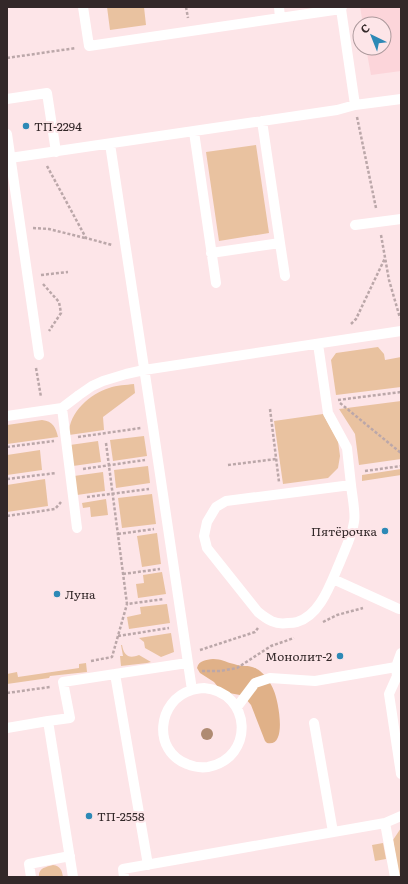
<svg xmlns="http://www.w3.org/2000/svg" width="408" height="884" viewBox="0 0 408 884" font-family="Literata,serif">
<rect width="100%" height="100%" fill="#fde5e8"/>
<!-- built -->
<path fill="#fcd5da" d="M360,7H401V71L371,75L366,48H384V24H363Z"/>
<!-- green -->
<path fill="#e9c2a0" d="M107,7H144L146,25L110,30Z
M256,145L269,233L219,241L206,152Z
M378,347L384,354L385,360L401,357V387L336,395L331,360L336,353Z
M134,384L135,393L103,417L104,430L69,435C68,413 90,394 109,388C117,385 126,385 134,384Z
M401,401V459L359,465L355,434L339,409Z
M323,414L338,441L340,456L338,468L328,478L283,484L274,421Z
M42,420C53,421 56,428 58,437L7,444V425Z
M144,436L147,456L113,461L110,440Z
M98,441L101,462L73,466L70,445Z
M40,450L42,470L7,475V455Z
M148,466L150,483L116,488L114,470Z
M401,469V475L362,481V475Z
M103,472L105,491L77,495L74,476Z
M45,479L48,506L7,512V485Z
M152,494L156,524L122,528L118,498Z
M106,499L108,515L91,517L90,507L83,508L82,503Z
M157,533L161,564L142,567L137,536Z
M162,572L166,594L138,598L136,584L144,583L143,575Z
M167,604L170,623L129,629L127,617L141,614L140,607Z
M171,633L174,652L161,657L145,648L144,642L139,638Z
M121,645H122C124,656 129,659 139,655L151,662L147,663L121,666L120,656H123Z
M86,663L87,672L50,676L49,678L7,684V674L17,672L18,677L79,668V664Z
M401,828V877H399L393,840Z
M383,843L386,859L375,861L372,845Z
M53,865C61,866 62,871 63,877H39C38,868 46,867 53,865Z"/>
<!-- forest -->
<path fill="#e0b188" d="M213,659C222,659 225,662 234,664C244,668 249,663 260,671C266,676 271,683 274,691C278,700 288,748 267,743L265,741L251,705L246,699L240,695L229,693L218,687L214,682L200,673L197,668C199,660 206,660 213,659Z"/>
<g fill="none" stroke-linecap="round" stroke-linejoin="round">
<!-- path -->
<path stroke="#bba7a9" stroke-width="2.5" stroke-dasharray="3 2" stroke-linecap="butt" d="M186,7L188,18
M7,58L76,48
M357,117L376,208
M47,166L86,238L112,245
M33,228L49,229L85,238
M381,235L389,280L400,318
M41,275L68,272
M43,284L59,302L61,313L49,331
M351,324L356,319L385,258
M36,368L41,397
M338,400L401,392
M340,403L401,453
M270,409L279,482
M78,437L141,428
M106,443L127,604L164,599
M7,447L54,441
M228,465L276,459
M83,469L145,460
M365,471L401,466
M7,479L56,473
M87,497L149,489
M7,516L55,509L61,502
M118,534L154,529
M123,574L160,569
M323,622L337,615L363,608
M118,636L169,628
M200,650L255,632L258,628
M91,661L112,657L127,604
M202,671H220L237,668L271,646L294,638
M7,693L50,687"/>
<!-- service -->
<path stroke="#fff" stroke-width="10" d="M83,7L89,46L341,9
M279,7L280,18
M342,7L341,9L355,105
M7,99L47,93L56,152
M194,132L216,283
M7,134L39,355
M110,144L153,427L192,690C196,689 200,688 204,688C252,692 255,758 208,767C201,768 194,767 187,764C152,751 157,700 192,690
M10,158L337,110L355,105L401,99
M355,225L401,219
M280,243L285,276
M211,253L280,243L262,121
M318,344L328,413L347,448L351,485L226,501L216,507L207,522L204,536L207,548L258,612C268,620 275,625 288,623C291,623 294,623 297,622C321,615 331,582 340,562C345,549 352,536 354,522C356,514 352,495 351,485
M62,408L77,528
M7,416L62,408L79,395L92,386L103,381L126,374L144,370L401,331
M333,579L399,609H401
M401,653L396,667L397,676L389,694L401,774
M237,707L255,683L270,678L315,681L396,667
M48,721L70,718L63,682L115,674
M314,723L333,832
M7,728L48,721L73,877
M385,823L395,877
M148,865L115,674L187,663
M31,877L29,864L70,856
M124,877L123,869L385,823L401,816"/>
</g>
<!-- trees -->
<circle fill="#af8b72" cx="207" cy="734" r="6"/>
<!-- markers -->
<g fill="#2d89b6" stroke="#fde5e8" stroke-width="1.5">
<circle cx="26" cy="126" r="4"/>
<circle cx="385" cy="531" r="4"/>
<circle cx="57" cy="594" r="4"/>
<circle cx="340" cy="656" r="4"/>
<circle cx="89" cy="816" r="4"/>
</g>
<g text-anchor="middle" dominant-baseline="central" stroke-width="4" stroke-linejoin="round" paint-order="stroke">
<!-- poi labels -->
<g font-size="12" fill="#332829" stroke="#fde5e8" text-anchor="start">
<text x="34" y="126">ТП-2294</text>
<text x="377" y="531" text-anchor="end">Пятёрочка</text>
<text x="65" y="594">Луна</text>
<text x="332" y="656" text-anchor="end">Монолит-2</text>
<text x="97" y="816">ТП-2558</text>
</g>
</g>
<!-- border -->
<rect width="408" height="884" fill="none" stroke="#332829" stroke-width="16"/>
<!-- north arrow -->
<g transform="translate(372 36) rotate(317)"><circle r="19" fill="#fde5e8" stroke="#ac999c"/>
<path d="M0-3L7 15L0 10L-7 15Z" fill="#2d89b6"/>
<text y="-6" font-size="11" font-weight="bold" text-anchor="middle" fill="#332829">С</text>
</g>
</svg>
